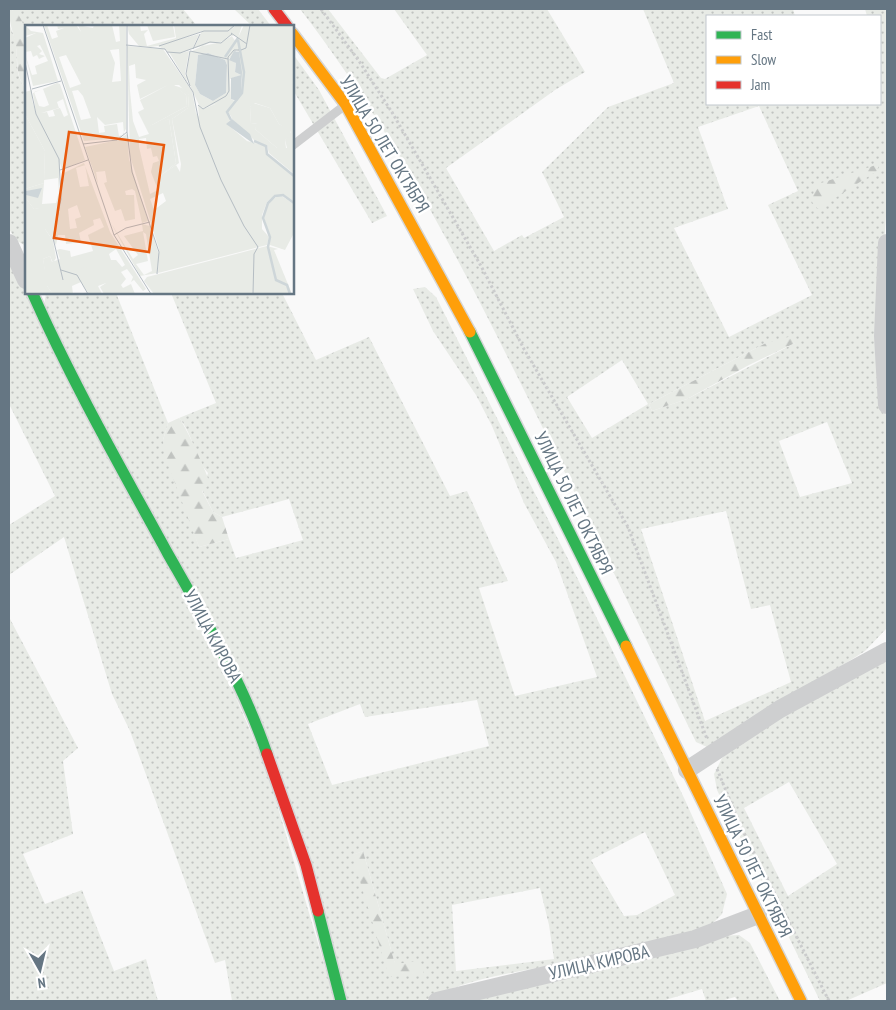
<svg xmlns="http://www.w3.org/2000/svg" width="896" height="1010" viewBox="0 0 896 1010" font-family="'PT Sans Narrow',sans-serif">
<defs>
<pattern id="grass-dots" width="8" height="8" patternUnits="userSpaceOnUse" patternTransform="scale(1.25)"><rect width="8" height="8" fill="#e8ebe6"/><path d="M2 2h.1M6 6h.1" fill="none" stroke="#c0c3c0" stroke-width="1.8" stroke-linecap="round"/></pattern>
<pattern id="forest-firs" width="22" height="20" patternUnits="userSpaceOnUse" patternTransform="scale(1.25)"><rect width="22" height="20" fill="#e8ebe6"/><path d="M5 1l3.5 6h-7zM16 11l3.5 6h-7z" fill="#c0c3c0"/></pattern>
</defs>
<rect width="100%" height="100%" fill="#f9f9f9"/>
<!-- grass -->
<path fill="url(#grass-dots)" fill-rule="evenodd" d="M12,9H183L197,26H26V29Z
M234,9H258L271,26H252Z
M300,9H328L381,78L385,79L427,55L394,9H547L585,72L555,90L446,168L494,251L522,235L524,238L564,217L542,172L608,107L674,83L643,9H793L795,16H707V104H880V16H867L865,9H887V201L878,338L887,426V628L865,651L719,743L707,747L696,742C639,625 583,508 525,392C459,259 391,127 300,9ZM759,106L798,191L768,205L812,295L729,337L674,228L728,209L698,127ZM766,343H795L687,399L652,411L649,404ZM622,360L648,404L592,438L567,397ZM827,422L852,483L800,497L779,441ZM726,511L751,609L770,605L791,682L705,721L641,529Z
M9,23C11,29 14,36 16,42C18,56 14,77 26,88V246L17,241L9,229Z
M293,54L319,90L387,216L372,223L293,90Z
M9,259L219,659L266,767L335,1001H232L225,960L215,963L130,731L112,694L64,537L9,575V525L55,496L9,404Z
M425,287L436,297L570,563L685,800L727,894L722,914L710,926C676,936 642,947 607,955C551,968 474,973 424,1001H344L303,835L44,305L46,293H116L168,423L163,440L199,547L229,539L236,558L303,540L289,499L222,517L213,512L202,490L208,473C194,457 193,434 179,418L216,403L171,293H282L316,360L369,337L450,496L467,491L508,581L479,588L515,696L597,677L556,562L524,503L492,426L476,395L433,331L413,289ZM477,700L489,746L332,785L308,724L360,704L365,717ZM645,832L675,895L637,915L624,916L591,860ZM363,851L395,964L353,855ZM540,888L549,925L554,959L456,971L452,905Z
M9,617L78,748L63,761L73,834L23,854L45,904L82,890L114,971L146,959L158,1001H9Z
M887,656V983L846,1001H820L717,790L714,774L722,758L743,738ZM789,782L837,864L788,896L744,808Z
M739,935L750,943L780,1001H738L735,997L721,1001H706L702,989L662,1001H454L720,936Z"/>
<!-- forest -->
<path fill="url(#forest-firs)" d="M9,9C33,14 26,69 26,88C14,77 19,55 15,41C12,29 9,21 9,9Z
M879,164L877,171L818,209L812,202L815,185Z
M792,336L795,343L749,365L687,399L652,411L649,404L766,343Z
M179,418C186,426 208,475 210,484L202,491L213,512L222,517L229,539L199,547L164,454L163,440L168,423Z
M363,851L395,964L420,961L424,974L389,977L352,855Z"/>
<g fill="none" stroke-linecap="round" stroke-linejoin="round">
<!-- fast casing -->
<g stroke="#d5d6d7" stroke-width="14">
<path id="fast" d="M32,292C72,382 121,468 168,554C205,619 243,683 267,754
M470,332L626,646
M318,911L341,1001"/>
</g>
<!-- slow casing -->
<g stroke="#d5d6d7" stroke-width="14">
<path id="slow" d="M292,33L346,105L470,332
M626,646L801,1001"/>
</g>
<!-- jam casing -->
<g stroke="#d5d6d7" stroke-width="14">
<path id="jam" d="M274,9L287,26
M267,754L306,865L318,911"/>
</g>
<!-- path -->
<path stroke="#cbcccd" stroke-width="3" stroke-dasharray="2.5 2.5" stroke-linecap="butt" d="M321,9L359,61L393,114L481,266L524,349L628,527L707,739
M717,769L742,829L829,1001"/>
<!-- lane -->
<path stroke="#cecfd0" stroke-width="9" d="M292,146L344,106"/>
<!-- street -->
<path stroke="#cecfd0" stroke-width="18" d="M9,243L26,280
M887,243L883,336L887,405
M687,770L780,709L887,651
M437,1001L695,939L758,915"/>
<!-- fast -->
<use href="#fast" stroke="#30b455" stroke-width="11"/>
<!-- slow -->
<use href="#slow" stroke="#ff9f0a" stroke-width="11"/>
<!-- jam -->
<use href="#jam" stroke="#e5322d" stroke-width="11"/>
</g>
<g text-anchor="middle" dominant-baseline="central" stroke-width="5" stroke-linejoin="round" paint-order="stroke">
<!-- street labels -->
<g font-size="18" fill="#657683" stroke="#fff">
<text transform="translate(385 144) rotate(59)">УЛИЦА 50 ЛЕТ ОКТЯБРЯ</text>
<text transform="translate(574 503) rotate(64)">УЛИЦА 50 ЛЕТ ОКТЯБРЯ</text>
<text transform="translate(213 636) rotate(62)">УЛИЦА КИРОВА</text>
<text transform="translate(753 866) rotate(64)">УЛИЦА 50 ЛЕТ ОКТЯБРЯ</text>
<text transform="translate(599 962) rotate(-13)">УЛИЦА КИРОВА</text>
</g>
</g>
<!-- overview -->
<g transform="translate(25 25)">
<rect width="269" height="269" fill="#f9f9f9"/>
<path d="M0,0L6,6L18,8L33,56L8,61L0,29L7,50L12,49L10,41L23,36L15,20L12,21L17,26L14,29L20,31L14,34L12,30L8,32L6,26L0,27V13L11,8L0,11ZM19,0H22L27,14L33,12L31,6L39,3L33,4L32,0H51L56,7L53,0L68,3L69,0H87L91,17L95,16L94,0H101V104L95,113L59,116ZM94,24L96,56L87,57L90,38L85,25ZM41,30L56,59L45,63L34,32ZM53,65L58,71L66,93L56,95L47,66ZM72,92L80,100L98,97L99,109L94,111L92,99L79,101L80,107L74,108ZM102,0H115L116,6L123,5L119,9L122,21L151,13L149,0H210L203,7L211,0H217L213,13L209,10L196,17L169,23L177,6L156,14L174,9L168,23L156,28L164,26L160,49L163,59L144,27L133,21L125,22L114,21L104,9ZM122,0H148L150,12L128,16ZM219,0H269V149L244,128L242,121L229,115L207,94L206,91L202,86L205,95L202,99L222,116L241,121L242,129L268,151L269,177L259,170H255L269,179V208L260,225L245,220V210L239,193L243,178L253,171L250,170L242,177L237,190V204L244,212L242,220L133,248L134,224L105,131L102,21L138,24L167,66L171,88L174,92L173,80L178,84L193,78L178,83L175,82L161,52L165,27L184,18H196L206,10L211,17ZM212,25L217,53L216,70L210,76L206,74L205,54L216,50L210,47L211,38L204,34ZM183,28L200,35L202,40L201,68L188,76L175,69L170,60L173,30ZM110,39L111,53L121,55L112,60L115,74L143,60L115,75L119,84L113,87L124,109L114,112L108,96L105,66L104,41ZM149,60H154L164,70L163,83L147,94L156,139L155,147L151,140L135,151L151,138L144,94L125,101L162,81L161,70ZM230,78L245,83L254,99L266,107L260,115L262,123H252L230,104L233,98L226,99L225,82ZM121,113L122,124L126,123L128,132L132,131L134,136L128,138L126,147L133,165L125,169L114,122V114ZM138,168L141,176L129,185L125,174ZM32,58L35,59L60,135L37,145L34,135V169L33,153L19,155L20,126L1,91L0,81V67L7,65V75L11,89L20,104L11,89L8,68ZM18,64L24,80L19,82L14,81L9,67ZM38,74L43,90L39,92L35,83L28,85L30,91L24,92L22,87L16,88L34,83L32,77ZM102,109L104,134L123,196L117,198L110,166L107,164L100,166L101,170H109L110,194L100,196L96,184L90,186L79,158L82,157L80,146L71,147L73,159L60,122L93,115ZM59,138L85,207L121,264L118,266L109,255L106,257L108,252L102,244L96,247L101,254L96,260L98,263L106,259L110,269H79L75,262L81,258L73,261L77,269H64L56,257L47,261L48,269H28L22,261L18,234L25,231L27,237L35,234L32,225L35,224L45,226L46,232L68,226L63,210L79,202L75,193L68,195L69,200L54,208L56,217L41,219L40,210H33L31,220L20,204L19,183L9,184L0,172V164L19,158L17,179L31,178L39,148ZM60,140L64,161L55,162L51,143ZM52,180L56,192L50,194L52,203L45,204L43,184ZM91,224L100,240L97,242L91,235H86L84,229ZM86,198L108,234L113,230L99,211L118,206L117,199L125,201L134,230L132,248L115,251ZM118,207L121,209L127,246L119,250L111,239L123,236ZM242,221L253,224L249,225L267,269H129L119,256L122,252Z" fill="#e8ebe6" fill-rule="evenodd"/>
<path d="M148,60L160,64L164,70L163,83L147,94L154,138L135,151L151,138L144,94L126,103L125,101L162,81L161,70ZM0,81L1,91L20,126L19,158L0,164ZM0,172L9,184L20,182V204L28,216L31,233L28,238L25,231L18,234L20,245L27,251L22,261L28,269H0ZM61,241L70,263L67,266L54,245Z" fill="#e8ebe6"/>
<path d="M228,78L245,83L254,99L265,105L266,110L260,115L261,123H252L230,104L232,98L226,99L225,82Z" fill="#e8ebe6"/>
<path d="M209,26L214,27L217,47L216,70L212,76L206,74V53L216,50L210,47L211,38L204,35ZM183,28L200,35L202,40L201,68L188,76L175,69L170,60L173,30ZM207,94L225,109L229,119L201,99ZM17,163L13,173L1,170V166Z" fill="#ced6d9"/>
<path fill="none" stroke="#ced6d9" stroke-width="2.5" d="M200,32L213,13M206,95L202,87L217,68L219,47L213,15M229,116L241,121L242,129L269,151M265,269L262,260L251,255L243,222L245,212L238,193L243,178L250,171L258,170L269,178"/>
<path fill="none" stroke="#b5bdc3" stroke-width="1" d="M18,0L89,210L126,269M206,8L222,19M101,20L140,24L168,67L175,102L196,155L219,201L233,222L229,229L228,269M134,21L179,6H203L210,0M168,24L175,9M216,25L221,23L225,0M165,26L203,34M142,27L155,28L185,17L196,18L207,9M0,37L11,89L34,134L36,174L28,213L38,255M165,61L161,49L165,26M7,64L36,56M173,80L178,84L201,71L204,66L203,32L209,25H214M102,107L107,147L134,227L132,249M58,119L92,115L102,107V0M35,145L63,135M89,210L101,203L125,197M36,245L52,250L63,269"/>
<path fill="#e8590c" fill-opacity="0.15" stroke="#e8590c" stroke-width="2.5" d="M44,107L139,120L124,227L29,213Z"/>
<rect width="269" height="269" fill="none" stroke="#657683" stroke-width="2.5"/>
</g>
<!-- border -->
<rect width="896" height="1010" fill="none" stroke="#657683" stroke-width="20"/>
<!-- legend -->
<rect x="706" y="15" width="175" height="90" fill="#ffffff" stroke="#c1c8cd"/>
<rect x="716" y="31" width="25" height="8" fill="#30b455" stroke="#c1c8cd"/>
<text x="751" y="40" font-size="15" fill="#657683">Fast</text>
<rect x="716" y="56" width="25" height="8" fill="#ff9f0a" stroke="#c1c8cd"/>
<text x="751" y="65" font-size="15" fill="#657683">Slow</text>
<rect x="716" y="81" width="25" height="8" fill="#e5322d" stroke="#c1c8cd"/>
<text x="751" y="90" font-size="15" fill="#657683">Jam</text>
<!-- north arrow -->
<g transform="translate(40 970) rotate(172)" stroke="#ffffff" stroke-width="4" paint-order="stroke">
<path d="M0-4L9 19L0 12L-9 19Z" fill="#657683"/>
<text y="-8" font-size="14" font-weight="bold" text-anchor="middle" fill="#657683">N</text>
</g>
</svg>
